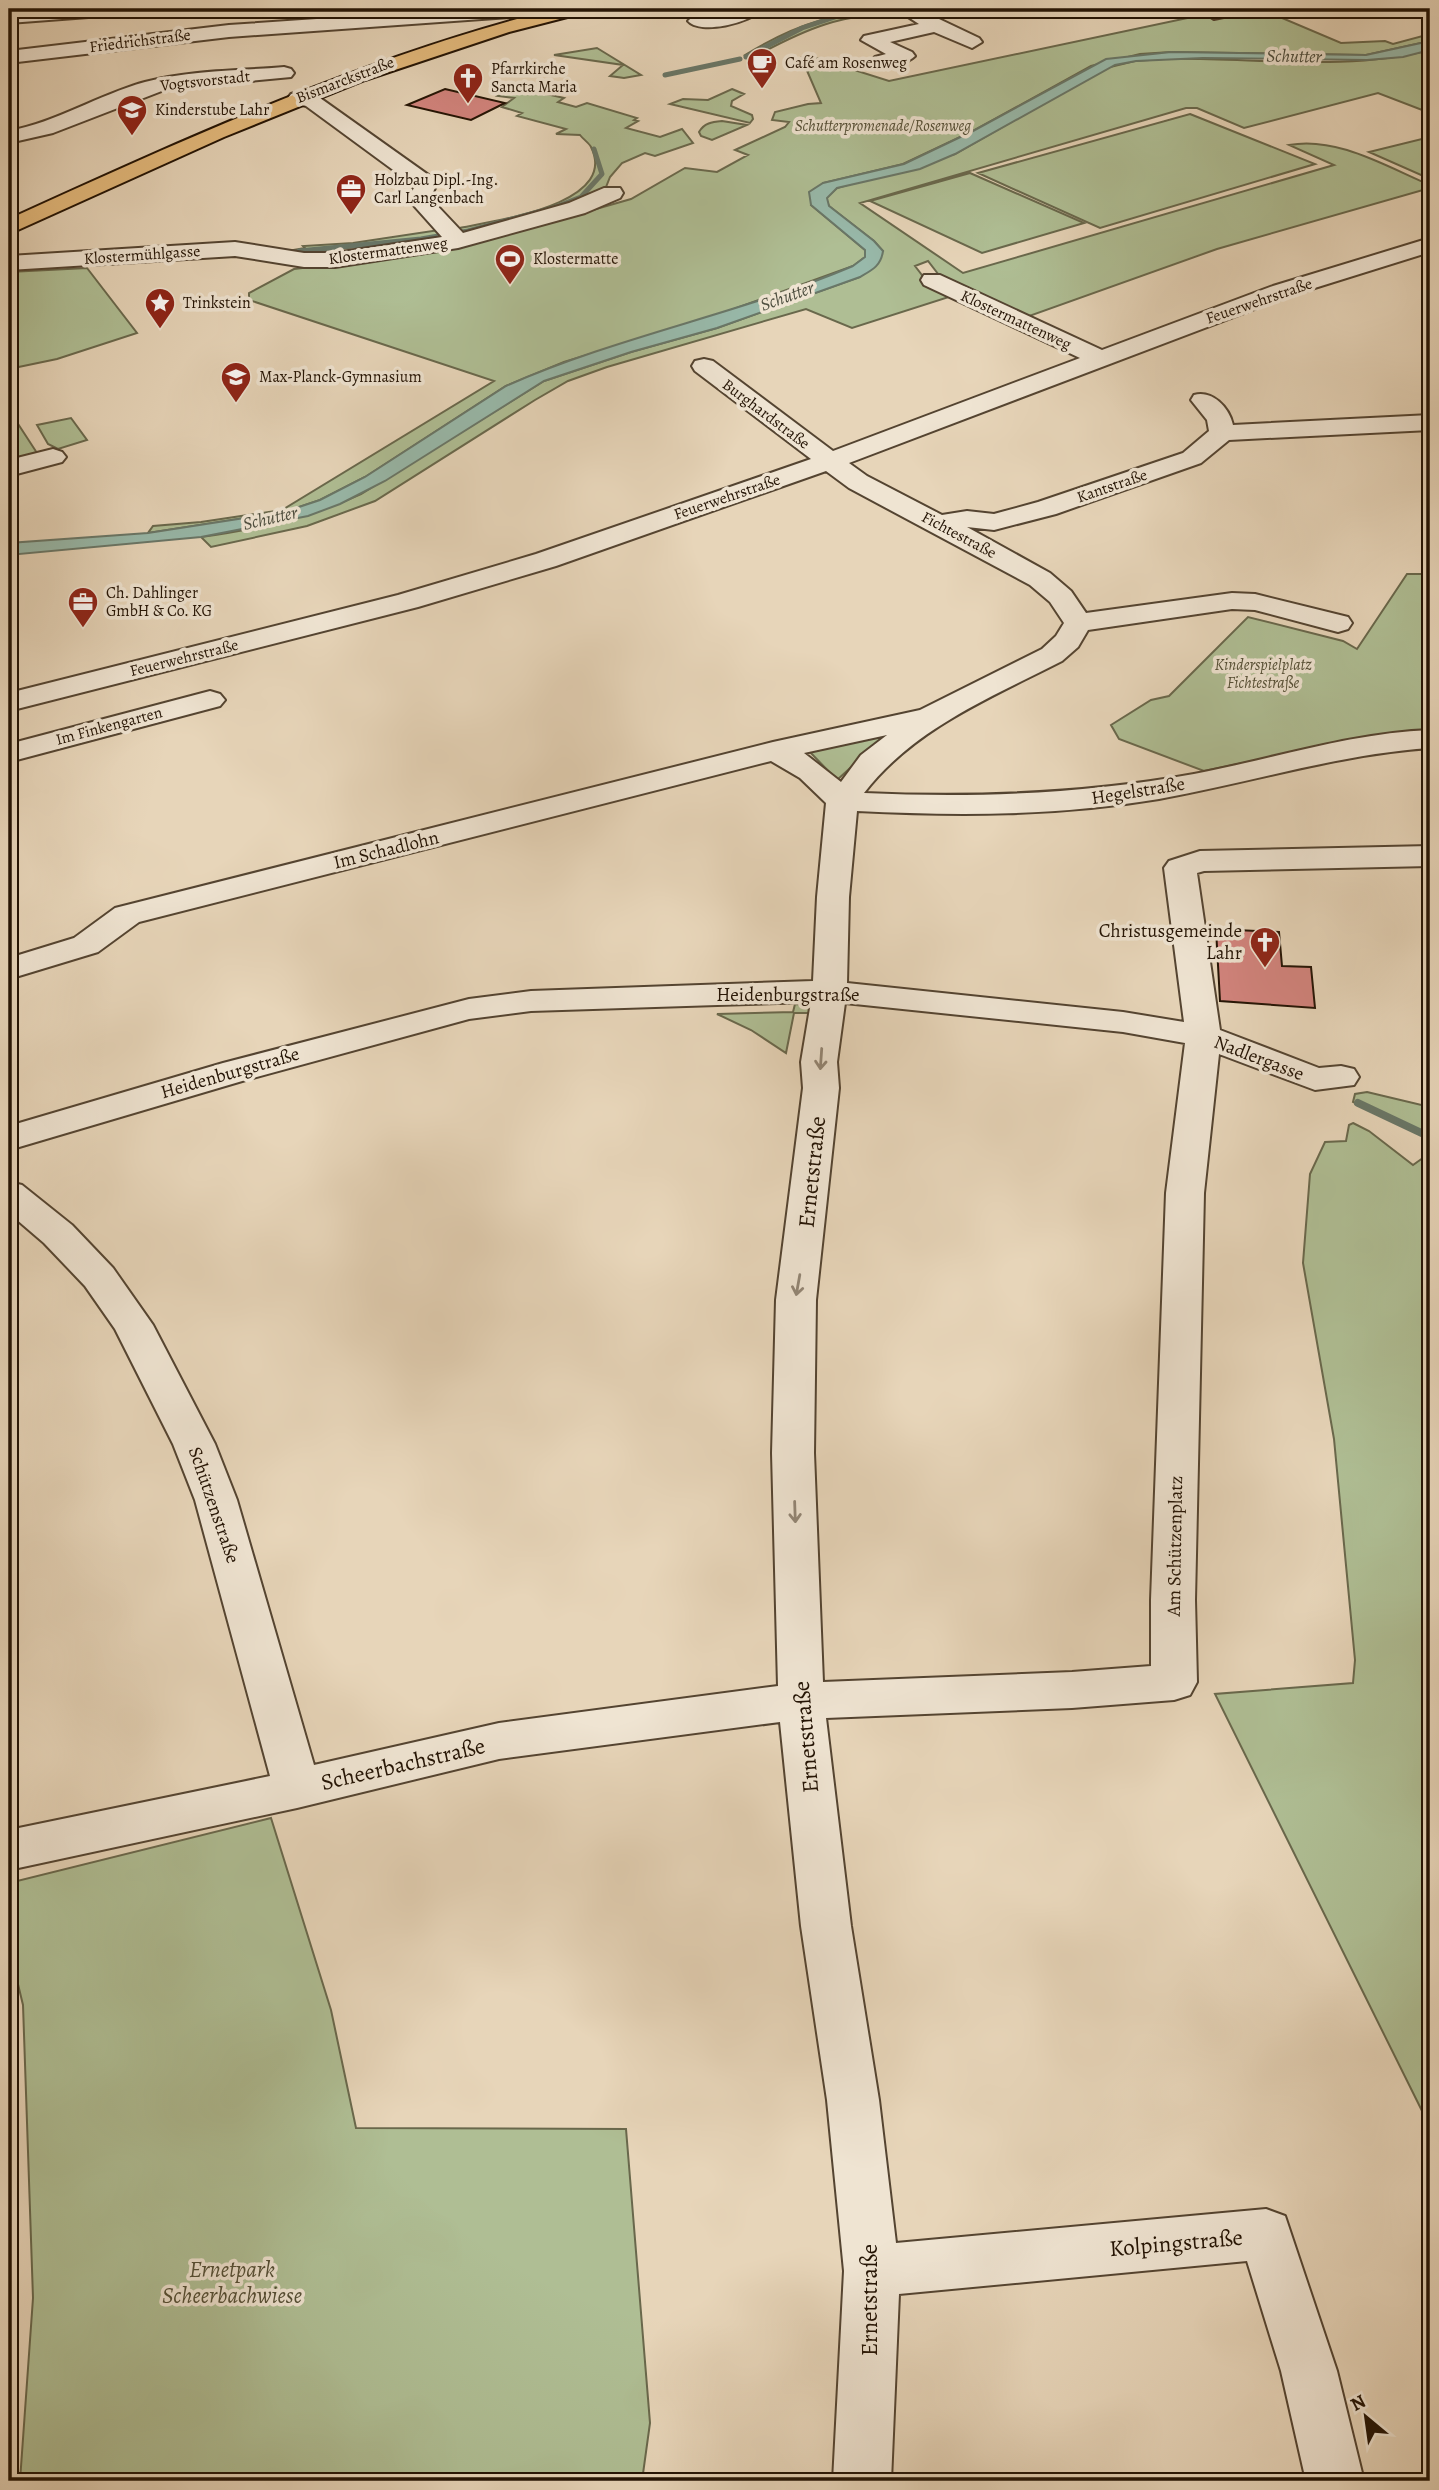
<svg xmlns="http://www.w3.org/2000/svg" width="1439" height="2490" viewBox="0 0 1439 2490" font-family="Alegreya,serif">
<rect width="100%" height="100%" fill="#e7d5b9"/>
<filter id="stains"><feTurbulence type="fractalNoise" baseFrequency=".00286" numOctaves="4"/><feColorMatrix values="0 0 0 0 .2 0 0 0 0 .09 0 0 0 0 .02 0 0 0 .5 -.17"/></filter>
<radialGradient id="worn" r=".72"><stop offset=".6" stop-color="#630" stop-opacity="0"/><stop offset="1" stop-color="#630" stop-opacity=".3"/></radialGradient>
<!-- green -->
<path fill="#afbe94" stroke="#69684c" stroke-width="2" d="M900,9L906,13C842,13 807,28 752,58L745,55C799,22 837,12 900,9Z
M1230,9H1261L1341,43L1385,41L1393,44L1430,34V41L1366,55L1171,52L1140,54L1091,66L973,131L903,164L823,183L811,205L865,250V257L853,266L706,319L564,362L506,386L365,477L320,500L284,512L148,533L153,526L201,522L282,510L494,381L249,300V293L294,269L411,255L589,211L631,199L685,168L717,172L748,155L735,150L785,127L789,122L772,120L775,112L808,104L821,103L805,66L809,63L795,59L810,56L889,81Z
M597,48L641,75L624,78L610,76L623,65L554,55Z
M1430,50V113L1378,93L1244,128L1197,108H1186L860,203L963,273L1334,165L1289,145C1337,136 1387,167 1430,185V188L1217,249L1021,319L942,279L928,261L915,266L925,279L952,296L852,328L806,309L607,367L568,381L535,400L375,501L307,526L211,547L201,537C257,529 310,518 361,494L544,381L631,352L717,328L860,277L883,251L874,241L829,206L826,198L837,188L955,154L1106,68L1135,61L1164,59C1252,57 1344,72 1430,50Z
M516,87L564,98L558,102L576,107L587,103L637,118L634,120L638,121L626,128L660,137L682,129L693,143L655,156L645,153L622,163L610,177L604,192L585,203L462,237L455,229C490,221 620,206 591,147C589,143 583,139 580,135L556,134L566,129L517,116L522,113L502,107L514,98L498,96Z
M732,89L744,94L732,101L731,106L752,115L753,119L750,123L670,104L683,99L708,100Z
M1190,114L1315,164L1100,228L978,173Z
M722,121L747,125L712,140L701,136L699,132C704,123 712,122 722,121Z
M1430,137V179L1369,152Z
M970,173L1084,223L982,253L870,201Z
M439,230L447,237L294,254L293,250L305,248L303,246L353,243Z
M87,268L137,333L57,359L9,369V272Z
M9,410L39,456L16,461L9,454Z
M71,418L87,440L58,449L48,444L37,425Z
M1407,574H1430V734L1368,737L1204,771L1119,739L1111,725L1151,700L1169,696L1248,617L1343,641L1357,649Z
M874,736L882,739L837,780L808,750Z
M795,1004L809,1005L810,1013H794L786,1053L751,1030L717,1014L793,1012Z
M1367,1092L1430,1107V1136L1353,1102L1355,1094Z
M1353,1123L1369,1131L1413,1165L1427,1155L1430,1156V2127L1215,1694L1353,1683L1355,1660L1334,1439L1303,1263L1310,1174L1325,1142L1346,1141L1349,1125Z
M271,1818L331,2010L356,2128L626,2129L650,2423L642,2481H20L33,2298L23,2005L9,1947V1883Z"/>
<!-- water -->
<path fill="#98b9aa" stroke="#697768" stroke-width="2" d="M1430,41V50L1403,57L1367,60L1203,58L1136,61L1115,65L955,154L920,169L837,188L827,198L829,206L874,241L883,251C881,266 872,270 860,277L717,328L631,352L544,381L385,481L340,504L308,516L201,537L9,555V543L148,533L284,512L320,500L365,477L506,386C618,336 740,314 853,266L865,257V250L811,205L809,192L823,183L904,164L973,131L1106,59L1171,52L1366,55Z"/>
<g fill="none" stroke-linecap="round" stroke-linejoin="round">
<!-- stream-far1 -->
<path stroke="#697768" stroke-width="5" d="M746,57L802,28L838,16L933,9
M665,75L740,59
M299,251L421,239L468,231L553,208L581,197L602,174L594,149"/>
<!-- stream -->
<path stroke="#697768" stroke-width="8" d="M1358,1103L1430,1137"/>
</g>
<!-- building -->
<path fill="#d3847e" stroke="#231304" stroke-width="2" d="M445,89L505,103L471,120L407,105Z
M1216,929L1279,932L1282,966L1311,967L1315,1008L1220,1001Z"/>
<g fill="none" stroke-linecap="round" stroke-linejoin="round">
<!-- minor casing -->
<g stroke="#544431" stroke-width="4">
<path id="minor" d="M44,9H124L115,15L9,23V11Z
M464,9H548L539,15L229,37L9,63V51L229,25Z
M740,9H762C751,23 700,35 688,21C700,8 725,17 740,9Z
M896,9H918L979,38L982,42L972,48L934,32L890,42L912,52L915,56C907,64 886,68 875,65L872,61L875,57L886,54L861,40L864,36L919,24Z
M1209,9H1245L1243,13L1214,19L1205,13Z
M284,67L291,69L294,73L291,77L167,89L53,133L9,143V131C57,122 98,95 145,82C191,70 238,71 284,67Z
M298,92L320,98L434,179L437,184L430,198L463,233L569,203L604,188H620L623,193L620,198L585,213L458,248L335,267H304L235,256L9,270V256L235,242L304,253H335L442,237L408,199L415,186L306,106L291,102L288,98L291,94Z
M1430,238V252L1289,296L849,463L867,476L942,515L967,511L994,514L1038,502L1183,453L1209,431L1207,420L1191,400L1194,395C1212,390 1229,407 1233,425L1430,415V430L1229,440L1201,463L1056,514L994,530L967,527L1050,573L1071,591L1086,613L1232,593L1255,594L1348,617L1352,623L1348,629L1338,632L1255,610L1232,609L1088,630L1078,647L1062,661C992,697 914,728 864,793C976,798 1084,794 1194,774C1272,759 1351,733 1430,730V748C1339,754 1249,783 1159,799C1058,816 958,816 857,811L849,897L847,983L1123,1012L1184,1022L1164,868L1169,861L1200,851L1430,846V866L1204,871L1197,873L1220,1030L1319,1068L1341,1066L1354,1069L1359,1077L1354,1085L1315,1090L1219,1054L1204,1193L1195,1600L1197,1682L1190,1695L1174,1700L1072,1708L826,1718L851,1926L879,2100L896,2243L1266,2209L1285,2216L1337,2371L1364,2481H1306L1281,2371L1247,2261L899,2294L891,2481H833L844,2271L827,2100L801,1926L780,1722L499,1759L297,1808L9,1870V1830L270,1776L195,1500L173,1444L115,1329L85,1286L44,1243L9,1213V1182L22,1185L72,1225L113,1268L153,1325L215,1444L237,1500L314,1765L499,1723L778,1686L772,1453L776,1300L803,1088L801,1062L811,1002L531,1011L469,1019L249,1079L9,1150V1126L223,1063L469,999L531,991L813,981L817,897L826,803L800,778L771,761L139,922L98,952L9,979V958L74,938L115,908L773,742L920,710L1042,649L1056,636L1064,623L1050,602L1030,585L849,488L826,471L556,566L418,607L9,711V693L398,595L536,554L811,459L695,371L692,366L695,361L704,359L713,361L833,451L1080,358L924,285L921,280L924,275H940L1102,350L1273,286ZM887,735L861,755L841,782L804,753ZM845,1003L1123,1032L1185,1043L1166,1193L1151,1600V1666L1072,1672L823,1682L814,1453L816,1300L839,1088L837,1062Z
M53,449L62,452L66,457L62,462L9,476V460Z
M210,691L220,694L225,700L220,706L9,762V744Z"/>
</g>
<!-- major casing -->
<g stroke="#231304" stroke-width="4">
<path id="major" d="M555,9H585L583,13L509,32L365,80L224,137L9,234V219C187,138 364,57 555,9Z"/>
</g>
<!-- minor -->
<use href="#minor" fill="#efe4d2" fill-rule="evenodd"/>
<!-- major -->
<use href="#major" fill="#e4ba7c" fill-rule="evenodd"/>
</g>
<!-- one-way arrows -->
<defs><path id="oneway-shaft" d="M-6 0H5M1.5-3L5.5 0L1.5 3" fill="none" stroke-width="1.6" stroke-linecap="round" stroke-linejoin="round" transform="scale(1.75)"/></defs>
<g stroke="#938675">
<use href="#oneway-shaft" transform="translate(821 1059) rotate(94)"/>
<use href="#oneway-shaft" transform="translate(798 1285) rotate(100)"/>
<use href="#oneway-shaft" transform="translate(795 1512) rotate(88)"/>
</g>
<!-- icons -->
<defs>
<g id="cafe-pin" transform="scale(1.575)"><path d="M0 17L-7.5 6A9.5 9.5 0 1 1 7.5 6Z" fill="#8f2418" stroke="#efe4d2"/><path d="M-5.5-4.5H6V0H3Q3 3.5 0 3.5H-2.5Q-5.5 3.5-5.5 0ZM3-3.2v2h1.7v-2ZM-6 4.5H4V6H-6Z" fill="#fff"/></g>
<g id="church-pin" transform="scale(1.575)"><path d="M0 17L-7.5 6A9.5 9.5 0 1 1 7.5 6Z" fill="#8f2418" stroke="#efe4d2"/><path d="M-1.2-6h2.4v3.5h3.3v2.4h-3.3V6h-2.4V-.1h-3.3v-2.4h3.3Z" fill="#fff"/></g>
<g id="school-pin" transform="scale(1.575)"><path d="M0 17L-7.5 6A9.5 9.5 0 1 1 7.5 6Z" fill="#8f2418" stroke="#efe4d2"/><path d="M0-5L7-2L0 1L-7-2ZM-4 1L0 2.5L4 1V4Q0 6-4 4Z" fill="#fff"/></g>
<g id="office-pin" transform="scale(1.575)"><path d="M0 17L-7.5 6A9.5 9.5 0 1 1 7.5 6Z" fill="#8f2418" stroke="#efe4d2"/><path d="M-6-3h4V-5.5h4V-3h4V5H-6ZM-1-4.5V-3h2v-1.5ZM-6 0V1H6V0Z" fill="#fff"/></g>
<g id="stadium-pin" transform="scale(1.575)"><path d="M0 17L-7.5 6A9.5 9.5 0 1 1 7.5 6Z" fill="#8f2418" stroke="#efe4d2"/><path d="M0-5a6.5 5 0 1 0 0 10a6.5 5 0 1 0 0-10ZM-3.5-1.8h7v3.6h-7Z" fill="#fff"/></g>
<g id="sight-pin" transform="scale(1.575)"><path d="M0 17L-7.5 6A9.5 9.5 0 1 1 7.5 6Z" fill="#8f2418" stroke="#efe4d2"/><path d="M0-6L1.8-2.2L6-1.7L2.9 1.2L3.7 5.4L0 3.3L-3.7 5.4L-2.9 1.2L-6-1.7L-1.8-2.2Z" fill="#fff"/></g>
</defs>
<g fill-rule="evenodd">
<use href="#cafe-pin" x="762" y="63"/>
<use href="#church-pin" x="468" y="78"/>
<use href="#school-pin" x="132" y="110"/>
<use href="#office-pin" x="351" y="189"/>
<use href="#stadium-pin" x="510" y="259"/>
<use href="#sight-pin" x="160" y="303"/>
<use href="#school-pin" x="236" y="377"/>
<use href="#office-pin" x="83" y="602"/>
<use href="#church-pin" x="1265" y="942"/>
</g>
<g text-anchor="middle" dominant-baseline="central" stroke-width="7" stroke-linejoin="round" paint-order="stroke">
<!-- far-street labels -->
<g font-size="16" fill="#231304" stroke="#efe4d2">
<text transform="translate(140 41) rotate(-7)">Friedrichstraße</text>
<text transform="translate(345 80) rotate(-21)">Bismarckstraße</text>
<text transform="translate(205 81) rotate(-6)">Vogtsvorstadt</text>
<text transform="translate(388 251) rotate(-8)">Klostermattenweg</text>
<text transform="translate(142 255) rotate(-4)">Klostermühlgasse</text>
<text transform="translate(1259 301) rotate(-19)">Feuerwehrstraße</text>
<text transform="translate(1016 320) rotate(25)">Klostermattenweg</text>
<text transform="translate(766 414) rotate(37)">Burghardstraße</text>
<text transform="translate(1112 486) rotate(-19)">Kantstraße</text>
<text transform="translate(727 497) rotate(-19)">Feuerwehrstraße</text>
<text transform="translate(959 535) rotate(28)">Fichtestraße</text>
<text transform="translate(184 658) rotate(-14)">Feuerwehrstraße</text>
<text transform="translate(109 726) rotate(-15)">Im Finkengarten</text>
</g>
<!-- far-poi labels -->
<g font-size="16" fill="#231304" stroke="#efe4d2" text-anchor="start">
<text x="785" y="63">Café am Rosenweg</text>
<text x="491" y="69">Pfarrkirche<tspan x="491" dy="18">Sancta Maria</tspan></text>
<text x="155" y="110">Kinderstube Lahr</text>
<text x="374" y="180">Holzbau Dipl.-Ing.<tspan x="374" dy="18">Carl Langenbach</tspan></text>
<text x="533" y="259">Klostermatte</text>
<text x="183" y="303">Trinkstein</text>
<text x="259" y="377">Max-Planck-Gymnasium</text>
<text x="106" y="593">Ch. Dahlinger<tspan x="106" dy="18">GmbH &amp; Co. KG</tspan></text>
</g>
<!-- far-park labels -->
<g font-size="16" font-style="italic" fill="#544f36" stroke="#efe4d2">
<text x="883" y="126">Schutterpromenade/Rosenweg</text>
<text x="1263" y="665">Kinderspielplatz<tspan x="1263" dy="18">Fichtestraße</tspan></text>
</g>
<!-- far-water labels -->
<g font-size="18" font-style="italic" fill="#4c4d3e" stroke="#efe4d2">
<text transform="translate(1294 56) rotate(1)">Schutter</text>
<text transform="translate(787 296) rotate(-20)">Schutter</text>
<text transform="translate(270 518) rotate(-13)">Schutter</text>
</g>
<!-- street labels -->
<g font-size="19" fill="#231304" stroke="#efe4d2">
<text transform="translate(1138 791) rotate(-9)">Hegelstraße</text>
<text transform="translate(386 850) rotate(-14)">Im Schadlohn</text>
<text x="788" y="995">Heidenburgstraße</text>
<text transform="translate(1259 1058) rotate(21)">Nadlergasse</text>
<text transform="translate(230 1073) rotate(-16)">Heidenburgstraße</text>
<text transform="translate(214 1505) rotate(71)">Schützenstraße</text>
<text transform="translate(1175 1546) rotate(-89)">Am Schützenplatz</text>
</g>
<!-- poi labels -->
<g font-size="19" fill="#231304" stroke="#efe4d2" text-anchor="end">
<text x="1242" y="931">Christusgemeinde<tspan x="1242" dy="22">Lahr</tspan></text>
</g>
<!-- near-street labels -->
<g font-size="23" fill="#231304" stroke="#efe4d2">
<text transform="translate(812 1172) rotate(-84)">Ernetstraße</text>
<text transform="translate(806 1737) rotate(-95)">Ernetstraße</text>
<text transform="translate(403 1764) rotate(-13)">Scheerbachstraße</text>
<text transform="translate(1176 2243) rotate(-5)">Kolpingstraße</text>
<text transform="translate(869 2300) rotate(-90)">Ernetstraße</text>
</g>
<!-- near-park labels -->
<g font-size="23" font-style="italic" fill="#544f36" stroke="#efe4d2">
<text x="232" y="2269">Ernetpark<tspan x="232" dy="26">Scheerbachwiese</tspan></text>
</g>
</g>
<!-- margin -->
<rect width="1439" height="2490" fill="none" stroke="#e7d5b9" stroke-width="35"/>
<rect x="10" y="10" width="1418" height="2469" fill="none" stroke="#231304" stroke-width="3.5"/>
<rect x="18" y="18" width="1404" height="2455" fill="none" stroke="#231304" stroke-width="2"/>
<!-- north arrow -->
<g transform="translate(1366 2417) rotate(331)" stroke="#efe4d2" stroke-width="5" paint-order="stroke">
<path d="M0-5L12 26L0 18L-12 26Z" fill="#231304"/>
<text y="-10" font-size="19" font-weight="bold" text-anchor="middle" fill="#231304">N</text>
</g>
<rect width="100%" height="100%" filter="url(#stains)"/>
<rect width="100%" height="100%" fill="url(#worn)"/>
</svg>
